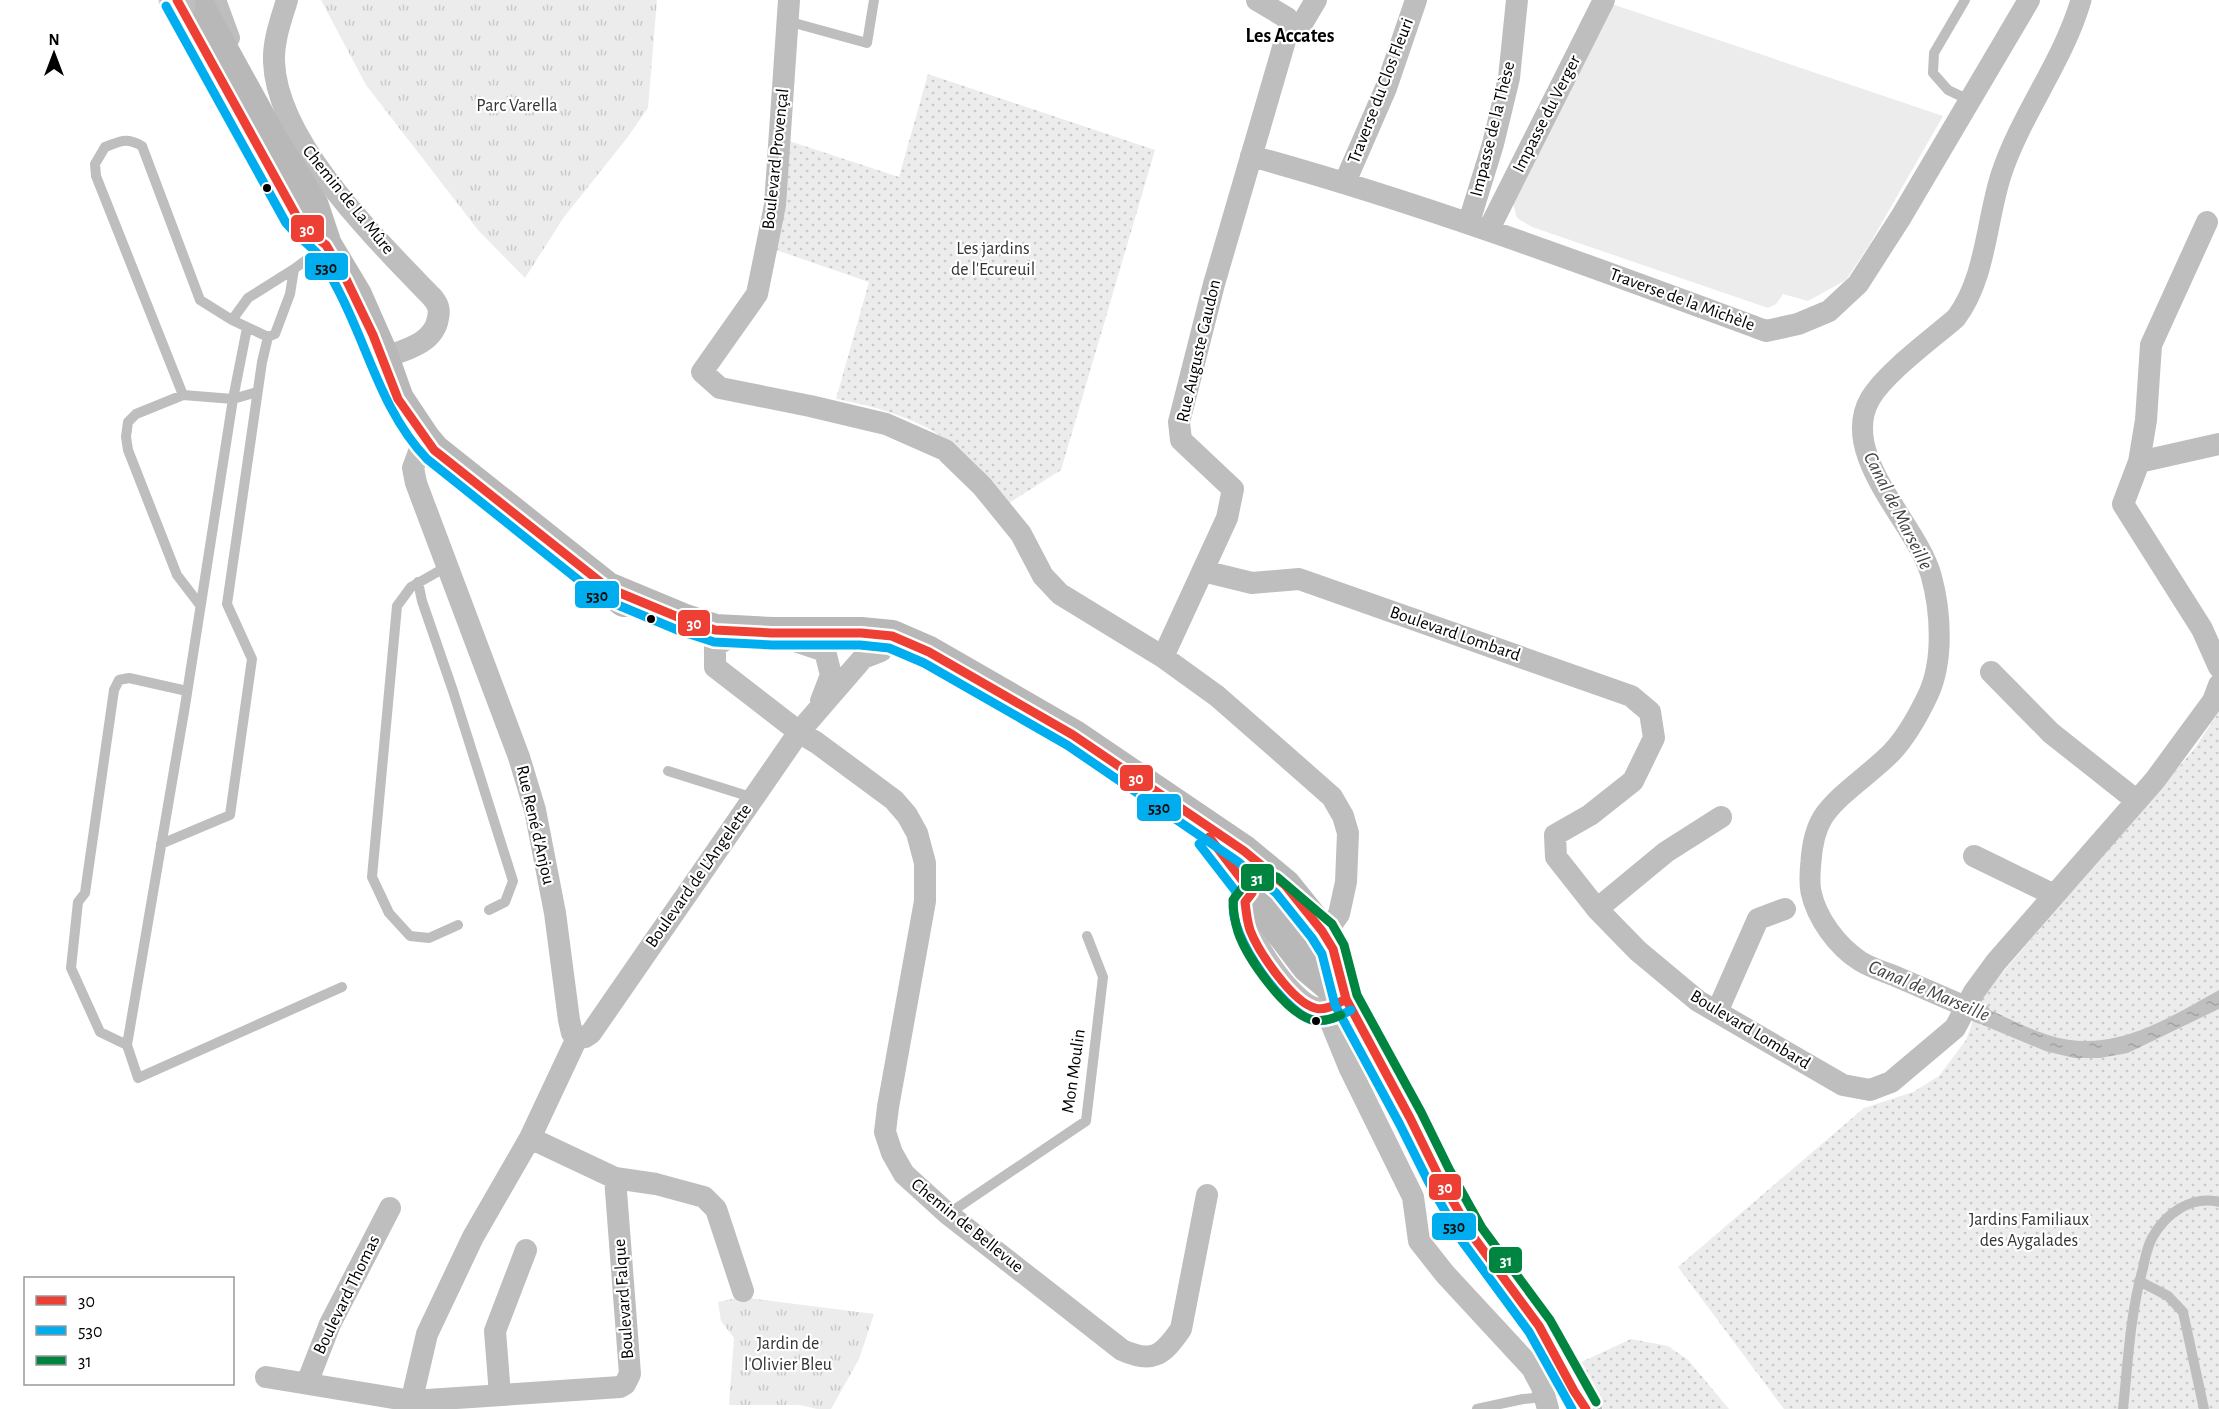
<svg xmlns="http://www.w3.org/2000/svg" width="2219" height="1409" viewBox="0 0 2219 1409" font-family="'Alegreya Sans',sans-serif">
<defs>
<pattern id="grass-dots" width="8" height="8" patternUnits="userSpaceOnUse" patternTransform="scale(1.5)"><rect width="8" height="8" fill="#ececec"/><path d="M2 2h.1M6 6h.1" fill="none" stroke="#c9c9c9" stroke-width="1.8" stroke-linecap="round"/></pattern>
<pattern id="park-tufts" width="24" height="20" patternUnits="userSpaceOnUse" patternTransform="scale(1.5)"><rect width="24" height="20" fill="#ececec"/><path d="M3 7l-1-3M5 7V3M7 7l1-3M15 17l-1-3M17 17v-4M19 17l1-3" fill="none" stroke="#c9c9c9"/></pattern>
<pattern id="water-ripples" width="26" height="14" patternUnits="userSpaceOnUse" patternTransform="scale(1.5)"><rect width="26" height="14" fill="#bfbfbf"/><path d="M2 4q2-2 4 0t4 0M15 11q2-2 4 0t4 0" fill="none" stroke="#a2a2a2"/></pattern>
</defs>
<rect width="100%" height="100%" fill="#fff"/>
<!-- grass -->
<path fill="url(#grass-dots)" d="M928,74L1155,150L1061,470L1009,503C996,488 984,472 969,458C933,423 885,408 836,399L869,282L776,250L789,141L899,177Z
M2219,712V990C2168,1018 2116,1053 2055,1037C2029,1030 2003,1015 1978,1005L1980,999L2195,748Z
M2219,1009V1409H1784L1678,1267L1864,1108L1913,1092L1939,1076L1966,1040L1973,1021L2045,1051L2128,1053Z
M1631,1339L1668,1346L1688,1360L1729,1409H1603L1575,1365Z"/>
<!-- park -->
<path fill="url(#park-tufts)" d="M321,0H657L648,108L627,138L564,217L525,278L478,230L366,85Z
M741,1297L874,1314L859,1359L831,1409H817L800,1405H729L734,1338L721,1321L718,1302Z"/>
<!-- pitch -->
<path fill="#ececec" d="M1609,3L1943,116L1868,247L1846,280L1808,301L1783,294L1776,304L1768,308L1532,227L1517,218L1513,204Z"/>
<!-- water -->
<path fill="url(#water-ripples)" d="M2219,990V1009L2128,1053L2100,1058H2074L2045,1051L1973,1021L1978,1005C2003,1015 2029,1030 2055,1037C2116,1053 2168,1018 2219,990Z"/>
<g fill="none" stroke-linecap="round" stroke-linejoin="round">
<!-- canal -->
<path stroke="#bfbfbf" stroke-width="21" d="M1980,1013C1953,1001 1925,989 1897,977C1885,972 1871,968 1860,961C1837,946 1817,919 1811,892C1809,882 1810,871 1811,861C1812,846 1815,830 1823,817C1838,794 1872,773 1892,752C1907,736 1918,716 1928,695C1944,661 1941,611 1931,575C1916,523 1838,455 1870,399C1885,373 1932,339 1956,318C1986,278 1986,222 2001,175C2021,114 2063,62 2081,0"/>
<!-- highway casing -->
<g stroke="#dbdbdb" stroke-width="35">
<path id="highway" d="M176,0L179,5"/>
</g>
<!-- lane -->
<path stroke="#bebebe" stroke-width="10" d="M1965,0L1934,53L1933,73L1948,90L1969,100
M787,21L867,43L874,0
M294,269L290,294L275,334L268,337L232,320L248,298L294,269L324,247
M247,328L233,399L185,706L127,1045L138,1078L342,987
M183,395L96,176L95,164L105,147C121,141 126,137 142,146L200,300L232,320
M446,567L411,587L397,606L372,877L389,913L410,936L429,938L458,925
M418,582L422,601L453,691L513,881L505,902L489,910
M200,605L177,575L128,450L126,437L128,422L136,414L183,395L233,399L257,392
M668,771L754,798
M161,844L230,815L252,659L227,604L262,362L268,337
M127,1045L100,1032L71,968L78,902L85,893L114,690L119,680L129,678L187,691
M948,1214L1086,1121L1103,977L1087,936
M2139,1281L2168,1296L2183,1312L2204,1409
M1477,1409L1523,1399L1544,1397
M2123,1409C2128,1362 2130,1314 2143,1268C2145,1258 2147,1247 2152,1238C2165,1214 2191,1195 2219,1202"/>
<!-- street -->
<path stroke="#bebebe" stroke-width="22" d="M215,0L229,38
M287,0C281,20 273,41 274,62C277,143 378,241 432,297C438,304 440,309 438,318C434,344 404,350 383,358
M789,0L775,205L757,294L702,372L720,388L810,406L886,424L945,450L982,486L1021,534L1043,576L1060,594L1163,657L1217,696L1314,781L1332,797L1343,816L1348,833L1346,882L1339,914L1332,924L1312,940
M1289,27L1303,22L1316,0
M1251,156C1426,204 1595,268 1766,331L1798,324L1829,311L1858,284L1901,217L2029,0
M1345,182L1386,88L1416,0
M1469,222L1493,144L1509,78L1517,0
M1489,229L1604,0
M424,438L413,468L416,483L519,757L535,810L555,913L569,1020L572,1033L577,1038
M2219,444L2139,462L2123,504L2202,629L2219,667
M2139,462L2146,420L2151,345L2207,222
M1203,571L1252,583L1299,579L1631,696L1650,712L1654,738L1633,781L1590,815L1555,835L1556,857L1597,909L1638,951L1698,1001L1843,1085L1870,1090L1891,1082L1955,1028L1974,992L1996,962L2155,780L2213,701L2219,685
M738,632L715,646V667L799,732L817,743L894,800L907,815L917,833L925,863V901L888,1107L885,1132L892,1153L904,1174L948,1214L1122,1350C1153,1364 1163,1355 1181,1329L1207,1195
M789,639L825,651L831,675L821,701
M1163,657L1227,518L1233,489L1181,440L1179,422L1214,284L1289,27L1287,18L1257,0
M1991,672L2051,733L2137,801
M1974,856L2054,895
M1258,890C1253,892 1247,896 1245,902C1239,927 1291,1003 1315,1008C1324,1009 1330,1006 1338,1003
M1597,909L1666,852L1721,817
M1325,1008L1350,1069L1413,1197L1419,1241L1445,1274L1532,1368L1542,1387L1548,1409
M1717,1012L1758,919L1785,909
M577,1038L585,1037L591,1033L799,732L863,658L881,651
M530,1138L615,1178L656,1184L704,1197L716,1209L743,1291
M266,1377L412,1401L620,1387L625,1384L630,1374L615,1178
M307,1383L330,1324L390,1208
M500,1395L495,1331L526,1250
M411,1409L414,1390L427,1334L473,1237L530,1138L577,1038"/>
<!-- secondary -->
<path stroke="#b8b8b8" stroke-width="32" d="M195,0L272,140L313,206L326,245L356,295L382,354L398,399L424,438L434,450L624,601
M608,588L685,620L715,630L772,633H861L892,636L929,652L1073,735L1244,851L1285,885L1322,931L1333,949L1346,999L1472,1235L1539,1326L1574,1391L1586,1409
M1211,840L1308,967L1346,999"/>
<!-- highway -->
<use href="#highway" stroke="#bebebe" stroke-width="33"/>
<!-- bus-1 casing -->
<g stroke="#fff" stroke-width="14">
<path id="bus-1" d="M177,0L297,217L312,234L326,245L346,279L373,335L398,399L434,450L608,588L685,620L715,630L772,633H861L892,636L929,652L1073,735L1244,851L1285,885L1322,931L1333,949L1346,999L1410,1118L1438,1175L1472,1235L1539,1326L1574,1391L1586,1409
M1209,837L1252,893L1245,902C1246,911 1247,921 1250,930C1258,951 1292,1002 1315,1008C1325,1011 1337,1004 1346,999"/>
</g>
<!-- bus-2 casing -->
<g stroke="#fff" stroke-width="14">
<path id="bus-2" d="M166,6L286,223C295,234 306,242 316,252C324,260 330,274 335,284C367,342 380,410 427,459L601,598L680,631L714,642L772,645H860L889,648L924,663L1067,745L1237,861L1276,893L1312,938L1322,954L1335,1005L1399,1123L1428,1181L1462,1241L1529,1332L1572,1409
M1199,844L1237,893C1217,922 1282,1011 1312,1020C1326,1023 1340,1016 1351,1010"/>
</g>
<!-- bus-3 casing -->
<g stroke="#fff" stroke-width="14">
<path id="bus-3" d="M1341,1015C1332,1019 1323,1022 1313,1020C1286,1014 1247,958 1238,932C1235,922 1233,911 1233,900L1246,883L1259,877H1277L1332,924L1344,945L1357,995L1421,1112L1449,1169L1482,1228L1550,1320L1596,1402"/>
</g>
<!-- bus-1 -->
<use href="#bus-1" stroke="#ee3f34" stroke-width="9"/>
<!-- bus-2 -->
<use href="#bus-2" stroke="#00adee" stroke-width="9"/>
<!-- bus-3 -->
<use href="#bus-3" stroke="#008540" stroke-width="9"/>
</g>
<!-- markers -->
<g fill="#000" stroke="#fff" stroke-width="2">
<circle cx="267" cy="188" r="5"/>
<circle cx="651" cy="619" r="5"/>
<circle cx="1316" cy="1021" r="5"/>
</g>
<g text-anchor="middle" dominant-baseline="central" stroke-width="4.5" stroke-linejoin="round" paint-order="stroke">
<!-- street labels -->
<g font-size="18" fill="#000" stroke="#fff">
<text transform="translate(1381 91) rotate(-69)">Traverse du Clos Fleuri</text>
<text transform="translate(1547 114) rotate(-63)">Impasse du Verger</text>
<text transform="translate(1493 129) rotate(-76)">Impasse de la Thèse</text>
<text transform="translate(776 159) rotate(-84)">Boulevard Provençal</text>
<text transform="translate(348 200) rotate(51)">Chemin de La Mûre</text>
<text transform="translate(1682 300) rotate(20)">Traverse de la Michèle</text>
<text transform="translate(1199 351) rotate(-77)">Rue Auguste Gaudon</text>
<text transform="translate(1455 634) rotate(19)">Boulevard Lombard</text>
<text transform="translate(535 825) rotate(77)">Rue René d'Anjou</text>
<text transform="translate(699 876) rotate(-55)">Boulevard de L'Angelette</text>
<text transform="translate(1750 1030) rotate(31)">Boulevard Lombard</text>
<text transform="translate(1074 1071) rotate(-82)">Mon Moulin</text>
<text transform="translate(967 1226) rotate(39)">Chemin de Bellevue</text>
<text transform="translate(347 1295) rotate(-64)">Boulevard Thomas</text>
<text transform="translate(624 1299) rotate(-94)">Boulevard Falque</text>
</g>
<!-- park labels -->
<g font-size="18" fill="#333" stroke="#fff">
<text x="517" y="106">Parc Varella</text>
<text x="993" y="249">Les jardins<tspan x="993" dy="21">de l'Ecureuil</tspan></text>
<text x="2029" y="1220">Jardins Familiaux<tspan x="2029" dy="21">des Aygalades</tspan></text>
<text x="788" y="1344">Jardin de<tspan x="788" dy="21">l'Olivier Bleu</tspan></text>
</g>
<!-- neighbourhood labels -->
<g font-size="20" font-weight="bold" fill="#000" stroke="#fff">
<text x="1290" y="36">Les Accates</text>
</g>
<!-- water labels -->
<g font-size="20" font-style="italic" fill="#444" stroke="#fff">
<text transform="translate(1898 511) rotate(63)">Canal de Marseille</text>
<text transform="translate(1929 991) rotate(23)">Canal de Marseille</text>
</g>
</g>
<g stroke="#fff" stroke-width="2">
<rect x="290" y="214" width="35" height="29" rx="6" fill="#ee3f34"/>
<rect x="304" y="252" width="45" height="29" rx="6" fill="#00adee"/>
<rect x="574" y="580" width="46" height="29" rx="6" fill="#00adee"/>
<rect x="677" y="609" width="34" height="28" rx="6" fill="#ee3f34"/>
<rect x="1119" y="764" width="35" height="28" rx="6" fill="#ee3f34"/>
<rect x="1136" y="793" width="46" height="29" rx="6" fill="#00adee"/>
<rect x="1240" y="863" width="35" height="29" rx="6" fill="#008540"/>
<rect x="1428" y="1173" width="34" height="28" rx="6" fill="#ee3f34"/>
<rect x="1431" y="1212" width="46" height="29" rx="6" fill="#00adee"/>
<rect x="1488" y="1246" width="35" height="28" rx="6" fill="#008540"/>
</g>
<g font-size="16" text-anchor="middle" font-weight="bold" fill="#fff">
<text x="307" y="235">30</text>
<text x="694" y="629">30</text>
<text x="1136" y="784">30</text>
<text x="1257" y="884">31</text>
<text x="1445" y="1193">30</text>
<text x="1506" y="1266">31</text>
</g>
<g font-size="16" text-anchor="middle" font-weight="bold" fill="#111">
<text x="326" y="273">530</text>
<text x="597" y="601">530</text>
<text x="1159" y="813">530</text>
<text x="1454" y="1232">530</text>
</g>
<!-- legend -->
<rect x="24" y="1277" width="210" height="108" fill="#ffffff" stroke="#999999" stroke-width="1.5"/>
<rect x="36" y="1296" width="30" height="9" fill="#ee3f34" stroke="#999999" stroke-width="1.5"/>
<text x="78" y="1307" font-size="18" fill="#000000">30</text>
<rect x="36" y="1326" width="30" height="9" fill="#00adee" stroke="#999999" stroke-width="1.5"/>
<text x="78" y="1337" font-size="18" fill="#000000">530</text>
<rect x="36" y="1356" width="30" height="9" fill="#008540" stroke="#999999" stroke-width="1.5"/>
<text x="78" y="1367" font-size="18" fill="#000000">31</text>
<!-- north arrow -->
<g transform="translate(54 54)" stroke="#ffffff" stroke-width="4.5" paint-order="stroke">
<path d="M0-4.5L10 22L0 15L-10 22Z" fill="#000000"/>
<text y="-9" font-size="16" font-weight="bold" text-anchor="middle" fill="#000000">N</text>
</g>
</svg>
